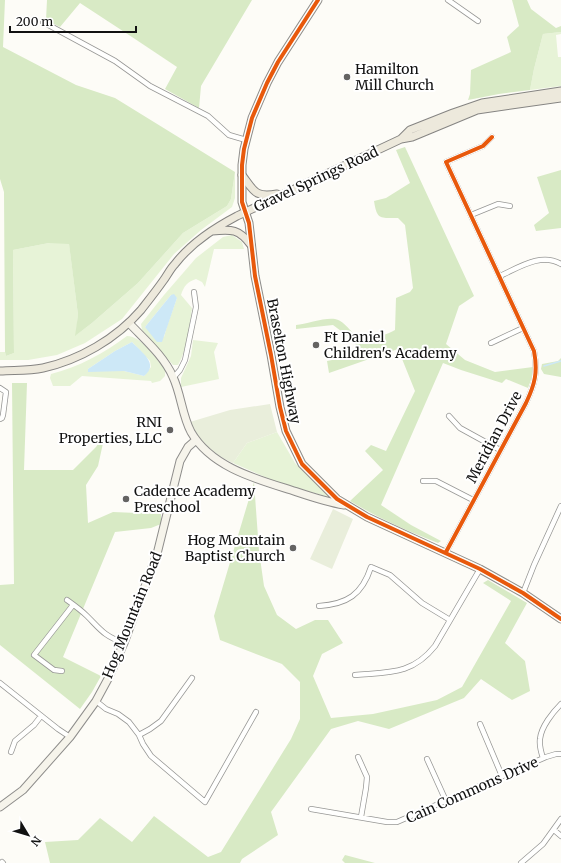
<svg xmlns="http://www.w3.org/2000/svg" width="561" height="863" viewBox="0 0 561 863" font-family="Merriweather,serif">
<rect width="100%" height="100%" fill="#fdfcf7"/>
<!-- green -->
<path fill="#e7f3d7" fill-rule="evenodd" d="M561,32V34L556,35L558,57H561V86L530,90L534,69L543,34Z
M235,172V198L232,207L201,230L174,254L122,319L85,343L57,355L28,360H0V352H5L6,356L14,353L13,250L49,243H69L78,315L76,335L92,323L138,283L183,233L227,206L231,199Z
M232,235L242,242L244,249H214L205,287L202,282L196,279C187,282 184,286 181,295L192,308C190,325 187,350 178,365H173L142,330L141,324L164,295L196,258L223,237ZM171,295L177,298L167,326L164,337L145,327Z
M127,336C142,336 156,359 165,369V376L160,381L152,383L151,381L82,376L70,386H53L50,378L51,374C79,367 104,353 127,336ZM132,342L150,361L151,367L144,376L124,371L88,369L115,351Z
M193,340L218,343L214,352L219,379L181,387V378L191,356Z
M277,432L295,463L329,497L279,483L233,463L247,443Z"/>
<!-- forest -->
<path fill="#d8eac5" d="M0,0H5L3,47L76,85L115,98L235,172L231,199L227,206L183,233L138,283L92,323L75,336L78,315L69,244L49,243L13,250L14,353L6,356L5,352L4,192L0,179Z
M47,0H252L201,86L199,108L165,89L177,67L132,37L80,3L60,27L46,20Z
M512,0H527L531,9L556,28L561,26V32L543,34L534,69L530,90L499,94L468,100L470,94L471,70L511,52L507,37L519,26Z
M405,147L474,296L459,306L446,344L465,360L495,372L533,367L532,377L528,388L506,379L502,383L461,370L443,363L381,505L411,525L441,541L438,543C407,531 378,518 350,501L383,470L365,451L371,445L386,451L415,391L398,349L329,373L327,361L357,355L359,350L353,340L333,325L296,329V325C306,324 326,317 335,319C342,320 349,329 354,334C365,342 384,336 395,330L396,298L410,292L413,288L405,225L398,218C380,218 377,220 374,201L386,198L410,183L396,150Z
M561,170V228L536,231L534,225L549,213L537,177Z
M561,358V377L544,374L541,369L542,364L558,361Z
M12,383H27L24,470H73L96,447L105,434L98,466L86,485L88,523L113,512L161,514V524L151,528L115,532L63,657L101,676L92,692L80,709L0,645V585L14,584Z
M254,482L259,551L264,586L277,615L296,629L315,620H328L343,643L322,654L313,676L331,718L373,714L437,700L462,687L511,601L483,583L488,580L527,603L505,643L525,661L530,691L512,700L481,679L464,698L389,729L358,721L331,729L271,812L278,835L242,859L240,863H50L45,842L78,840L100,818L132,842L154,816L208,857L221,852L291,739L300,719V682L282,664L220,640L214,616Z
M345,855L375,863H345L342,860Z"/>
<!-- cemetery -->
<path fill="#e9eedb" d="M270,404L277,432L247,443L233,463C215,455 197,440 190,422L230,410Z
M333,509L353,519L332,569L310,559Z"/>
<!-- water -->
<path fill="#cde8f7" d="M174,294L177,298L162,342H157L145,327L171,295Z
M132,342C141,352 160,364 144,376L124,371L88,372V369L115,351Z"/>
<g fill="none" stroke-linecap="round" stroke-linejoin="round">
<!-- stream -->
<path stroke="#cde8f7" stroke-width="1.5" d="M544,366L561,361"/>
<!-- street casing -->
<g stroke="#979795" stroke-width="6">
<path id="street" d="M448,0L478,21
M43,22L115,61L150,86L208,116L229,135L246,140
M471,215L498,204L510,206
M500,276C518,268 541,252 561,264
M491,343L523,328
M173,378L180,370L185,360L196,307L194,292
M0,388L6,392L3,415L2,418L0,419
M449,416L460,428L500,450
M423,481H436L473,500
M446,552L526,403C535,384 538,372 534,351L446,162L483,146L492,137
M523,593L534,565L561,506
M67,600C74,605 81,610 87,616C101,630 104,636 124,643
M319,606C347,604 362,595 371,567L390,575L422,603L450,620
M62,671L54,670L34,655L73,605
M355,675C389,672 412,675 435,646L480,569
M0,683L58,729L70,737
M96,701L106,709L118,714L129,722L139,735L143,744L151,756L205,802L256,712
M480,724L502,776
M139,735L150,729L161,721L192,678
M11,752L15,741L34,725L41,716
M358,757L367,777L366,788L361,817
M543,758C541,752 539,746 540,739C541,727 553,712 561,704
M427,759L446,801
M311,809L387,822H397L546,757L556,754H561
M554,830L561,836
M2,862L3,863
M521,863L543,844L561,819"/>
</g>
<!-- secondary casing -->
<g stroke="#8e8d8b" stroke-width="9">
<path id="secondary" d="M318,0L278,62L267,83L252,118L244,149L242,165V202L249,223L255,276L271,355L280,407L286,431L302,464L337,499L367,517L480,569L523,593L561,619
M129,323C144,339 164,356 173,377C181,394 182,415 191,432C211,467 256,479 291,490C309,496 326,502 344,505
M0,807L23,790L70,737L96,701L109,677L124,643L157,554L180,461L188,447L196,440"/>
</g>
<!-- primary casing -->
<g stroke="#858482" stroke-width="9">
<path id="primary" d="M401,139L410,130L453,113L482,103L561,91
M242,175C254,191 255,198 277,194
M212,231C232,229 239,229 251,245
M0,371C14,370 29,371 43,368C79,360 116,339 141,310C148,301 156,291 163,281C167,276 170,269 175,264C191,243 214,228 237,216L401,139L412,137L477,110L561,98"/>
</g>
<!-- street -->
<use href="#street" stroke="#fffffe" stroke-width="4.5"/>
<!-- secondary -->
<use href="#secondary" stroke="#f6f4eb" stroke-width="7"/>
<!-- primary -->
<use href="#primary" stroke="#ede9dc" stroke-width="7"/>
<!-- cycleway casing -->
<g stroke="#fff" stroke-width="6">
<path id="cycleway" d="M318,0L278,62L267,83L252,118L244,149L242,165V202L249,223L255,276L271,355L280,407L286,431L302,464L337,499L367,517L480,569L523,593L561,619
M446,552L526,403C535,384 538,372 534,351L446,162L483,146L492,137"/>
</g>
<!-- cycleway -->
<use href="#cycleway" stroke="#e8590c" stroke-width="4"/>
</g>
<!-- markers -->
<g fill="#646362" stroke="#fff" stroke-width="1.5">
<circle cx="347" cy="77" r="4"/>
<circle cx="316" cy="345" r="4"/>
<circle cx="170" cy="430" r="4"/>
<circle cx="126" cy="499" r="4"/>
<circle cx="293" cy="548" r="4"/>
</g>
<g text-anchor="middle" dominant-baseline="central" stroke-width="4" stroke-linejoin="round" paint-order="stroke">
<!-- poi labels -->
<g font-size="14" fill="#111" stroke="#fff" text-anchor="start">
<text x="355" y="69">Hamilton<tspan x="355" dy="16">Mill Church</tspan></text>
<text x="324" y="337">Ft Daniel<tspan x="324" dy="16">Children's Academy</tspan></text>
<text x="162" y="422" text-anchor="end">RNI<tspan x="162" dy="16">Properties, LLC</tspan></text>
<text x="134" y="491">Cadence Academy<tspan x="134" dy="16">Preschool</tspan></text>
<text x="285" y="540" text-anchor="end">Hog Mountain<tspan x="285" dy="16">Baptist Church</tspan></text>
</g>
<!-- street labels -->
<g font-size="14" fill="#111" stroke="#fff">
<text transform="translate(316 179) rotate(-25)">Gravel Springs Road</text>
<text transform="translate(284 361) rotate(79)">Braselton Highway</text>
<text transform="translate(494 437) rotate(-62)">Meridian Drive</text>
<text transform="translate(132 615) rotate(-68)">Hog Mountain Road</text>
<text transform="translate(472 790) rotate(-24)">Cain Commons Drive</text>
</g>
</g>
<!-- north arrow -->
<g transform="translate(28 835) rotate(128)" stroke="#ffffff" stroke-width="3" paint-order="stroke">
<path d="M0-3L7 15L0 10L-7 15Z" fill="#111111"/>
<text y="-6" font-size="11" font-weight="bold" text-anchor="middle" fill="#111111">N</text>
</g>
<!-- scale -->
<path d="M10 26v6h126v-6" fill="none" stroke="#111111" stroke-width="2"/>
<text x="16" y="26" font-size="12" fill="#111111" stroke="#ffffff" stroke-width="3" paint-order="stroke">200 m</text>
</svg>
